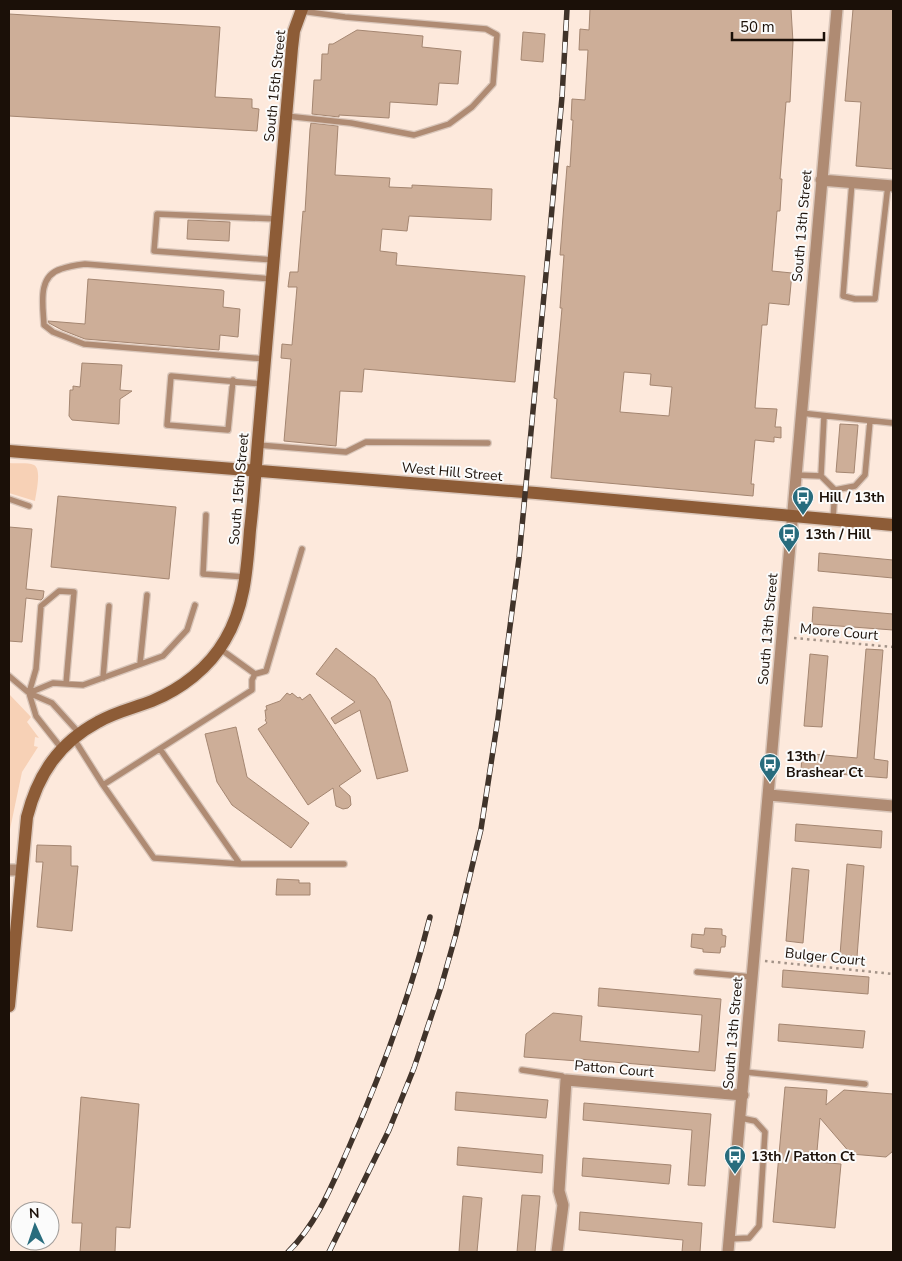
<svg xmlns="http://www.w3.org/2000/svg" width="902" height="1261" viewBox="0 0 902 1261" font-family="'Nunito Sans',sans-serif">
<rect width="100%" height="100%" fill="#fde9dc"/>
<!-- green -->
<path fill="#f7d1b6" d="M9,463C16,464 27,462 34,465C42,469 36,493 35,501L9,493Z
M9,694L31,717L27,722L39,738L35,737L34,746L38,747L22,772L9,834Z"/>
<!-- building -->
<path fill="#cdae98" stroke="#a48671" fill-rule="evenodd" d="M590,9H791L793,42L790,102H786L780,179H782L780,211H777L772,271L792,273L789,305L769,303L767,325H762L755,408L777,409L775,427H781V438L774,437V442L755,440L751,484H754L753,496L551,478L557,399L554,398L562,308H560L564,255H560L567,166L570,167L573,120H571L572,99L585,100L588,50H579L580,29L589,30ZM624,372L651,374L650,385L672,387L669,416L620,412Z
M853,9H893V169L856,166L861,102L845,101Z
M9,14L220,27L215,97L252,99V108L259,109L257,131L9,116Z
M357,30L423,36L422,47L461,51L458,84L439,83L437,105L390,102L389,118L339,115V117L312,114L314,80H321L322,54H328L329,44H333Z
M523,32L545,34L543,62L521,60Z
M311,123L338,126L335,175L390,178L389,187L412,188V185L492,189L491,220L409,216L407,231L382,229L380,251L397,253L396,265L525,276L515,382L364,369L362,392L340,391L336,446L284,441L291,359L281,358L282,344L292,345L297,287H288L290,272H298L303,211L305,212L310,129Z
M188,220L230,222L229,241L187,239Z
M88,279L222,290L224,291L223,307L240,309L238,337L220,335L219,350L85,339L62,330L49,323L48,321L85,324Z
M82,363L122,365L120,390L132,391L120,399L119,424L72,420L69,416L70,390H73V386L80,387Z
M840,424L858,425L854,473L836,472Z
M58,496L176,507L169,579L51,567Z
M9,527L32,529L26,589L44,591L43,598L41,600L26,598L22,642L9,641Z
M819,553L893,560V578L818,571Z
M813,607L893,614V630L812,624Z
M336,648L375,678L390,701L408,771L377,779L360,710L335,724L331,718L355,702L316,674Z
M866,649L883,650L874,759L888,761L887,778L801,771L802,753L857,758Z
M810,654L828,656L822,727L804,726Z
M287,693L290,695L292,693L298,698L300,697L302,700L310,694L361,771L339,786L350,796L351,805L348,808L343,809L336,806L333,788L308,805L258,729L267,723L265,720L266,719L265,710H267L266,706L280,701Z
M236,727L247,777L309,823L291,848L232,805L217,782L205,734Z
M796,824L882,831L881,848L795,841Z
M37,845L71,846V866H78L72,931L37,927L43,862H36Z
M847,864L864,866L857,957L840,955Z
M792,868L809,870L803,943L786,941Z
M277,879L299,880V883H310V895H276Z
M705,928L722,929V935L726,936L725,947H721L720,953L703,952V949L691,947L692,934L704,935Z
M783,970L869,977L868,994L782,987Z
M599,988L721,999L715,1071L579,1059L578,1061L524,1057L526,1034L553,1013L582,1016L580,1041L699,1052L702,1015L598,1006Z
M779,1024L865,1031L863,1048L778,1041Z
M785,1087L827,1090L826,1105L844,1090L893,1094V1151L886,1157L851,1154L820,1118L816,1162L841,1164L835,1228L773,1222Z
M456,1092L548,1100L546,1118L455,1110Z
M81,1097L139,1104L130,1228L116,1227L115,1252H80L82,1223H72Z
M584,1103L711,1114L705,1186L688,1185L692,1130L583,1120Z
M458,1147L543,1155L542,1173L457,1165Z
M583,1158L671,1165L669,1184L582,1176Z
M522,1195L540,1196L535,1252H517Z
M463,1196L482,1198L477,1252H459Z
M580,1212L702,1223L700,1252H682L683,1240L579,1230Z"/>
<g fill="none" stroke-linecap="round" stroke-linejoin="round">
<!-- lane casing -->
<g stroke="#d9c6ba" stroke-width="8">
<path id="lane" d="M286,116L351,123L414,135L449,124L472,107L493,84L497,35L486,29L345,17L301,11
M852,182L843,296L855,299H875L888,185
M274,260L154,251L157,214L277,219
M265,359L84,344L53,332L44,325C43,305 37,276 61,269C69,266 77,265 85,264L272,279
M233,380L228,430L167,425L171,376L263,384
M801,413L893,423
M824,417L821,476L835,490
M258,445L346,452L366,442L488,443
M796,475L821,476
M9,499L29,506
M206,515L203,574L246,577
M833,519L835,490L855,486L865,475L870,421
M140,664L147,595
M255,674L266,671L302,549
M9,676L29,693L52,703L80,734
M103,678L109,606
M29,693L53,683L83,685L163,656L187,630L195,605
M74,739L103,785
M62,749L36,716L29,693L36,669L41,606L59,591L74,592L66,684
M160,749L240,864L154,858L103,785L252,690V680L255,674L219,648
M240,864H344
M697,972L752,977
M522,1070L562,1076L566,1080
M745,1072L865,1084
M729,1239L749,1238L759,1226L765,1132L755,1121L741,1118"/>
</g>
<!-- street casing -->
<g stroke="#d9c6ba" stroke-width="14">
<path id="street" d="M821,180L893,186
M769,795L893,806
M9,870H21
M557,1252L563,1205L559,1191L566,1080L743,1095
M728,1252L837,9"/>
</g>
<!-- secondary casing -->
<g stroke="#d9c6ba" stroke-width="15">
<path id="secondary" d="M9,451L536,493L893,525
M9,1006L27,817C38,774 59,743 98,722C115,712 134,708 152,701C181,689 209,668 225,640C245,607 247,568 250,530C254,497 256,463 259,429C270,302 281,175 292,48L294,31L302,9"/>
</g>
<!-- path -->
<path stroke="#a39388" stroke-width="2.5" stroke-dasharray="2.5 4" stroke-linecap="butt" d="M794,638L893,647
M765,961L893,974"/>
<!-- lane -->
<use href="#lane" stroke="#af8b73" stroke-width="5.5"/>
<!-- street -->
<use href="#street" stroke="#af8b73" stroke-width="11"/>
<!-- secondary -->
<use href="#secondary" stroke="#8d5c37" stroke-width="12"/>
<!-- rail casing -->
<g stroke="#40332a" stroke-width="5.5">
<path id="rail" d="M288,1252C317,1224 333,1183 349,1147C382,1072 410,996 430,917
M329,1252L389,1130L414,1068L441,987L456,934L481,829L498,718L519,558L548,253L562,97L567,9"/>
</g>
<!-- rail -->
<use href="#rail" stroke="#fbfbfb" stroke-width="4" stroke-dasharray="11" stroke-linecap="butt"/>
</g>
<!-- icons -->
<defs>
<g id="bus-pin" transform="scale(1.125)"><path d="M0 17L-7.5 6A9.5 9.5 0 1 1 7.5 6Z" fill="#286c7d" stroke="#fbfbfb"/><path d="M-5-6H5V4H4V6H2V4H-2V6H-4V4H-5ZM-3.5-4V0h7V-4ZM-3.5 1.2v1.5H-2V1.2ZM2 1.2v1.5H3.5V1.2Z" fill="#fff"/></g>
</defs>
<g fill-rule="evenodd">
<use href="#bus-pin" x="803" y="497"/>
<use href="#bus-pin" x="789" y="534"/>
<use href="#bus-pin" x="770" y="764"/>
<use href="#bus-pin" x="735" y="1156"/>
</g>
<g text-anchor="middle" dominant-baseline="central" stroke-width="4" stroke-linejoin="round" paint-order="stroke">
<!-- street labels -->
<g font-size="14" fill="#1b1008" stroke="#fbfbfb">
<text transform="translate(275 86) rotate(-84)">South 15th Street</text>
<text transform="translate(802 226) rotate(-85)">South 13th Street</text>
<text transform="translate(452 472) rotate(5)">West Hill Street</text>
<text transform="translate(239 489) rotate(-85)">South 15th Street</text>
<text transform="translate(768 629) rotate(-85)">South 13th Street</text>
<text transform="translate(839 632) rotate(5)">Moore Court</text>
<text transform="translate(825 957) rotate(6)">Bulger Court</text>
<text transform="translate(733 1033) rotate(-85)">South 13th Street</text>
<text transform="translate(614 1069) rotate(5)">Patton Court</text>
</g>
<!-- poi labels -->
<g font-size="14" font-weight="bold" fill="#1b1008" stroke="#fbfbfb" text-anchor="start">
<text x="819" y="497">Hill / 13th</text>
<text x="805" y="534">13th / Hill</text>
<text x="786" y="756">13th /<tspan x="786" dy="16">Brashear Ct</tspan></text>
<text x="751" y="1156">13th / Patton Ct</text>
</g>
</g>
<!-- border -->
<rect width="902" height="1261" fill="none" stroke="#1b1008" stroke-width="20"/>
<!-- north arrow -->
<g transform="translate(35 1226) rotate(357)"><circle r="24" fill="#fbfbfb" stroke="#a19d9a"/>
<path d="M0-4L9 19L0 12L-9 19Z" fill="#286c7d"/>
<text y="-8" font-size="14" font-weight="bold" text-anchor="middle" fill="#1b1008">N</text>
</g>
<!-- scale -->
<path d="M732 32v8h92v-8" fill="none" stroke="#1b1008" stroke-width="2.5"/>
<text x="740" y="32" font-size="15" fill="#1b1008" stroke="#fbfbfb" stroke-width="4" paint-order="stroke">50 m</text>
</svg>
